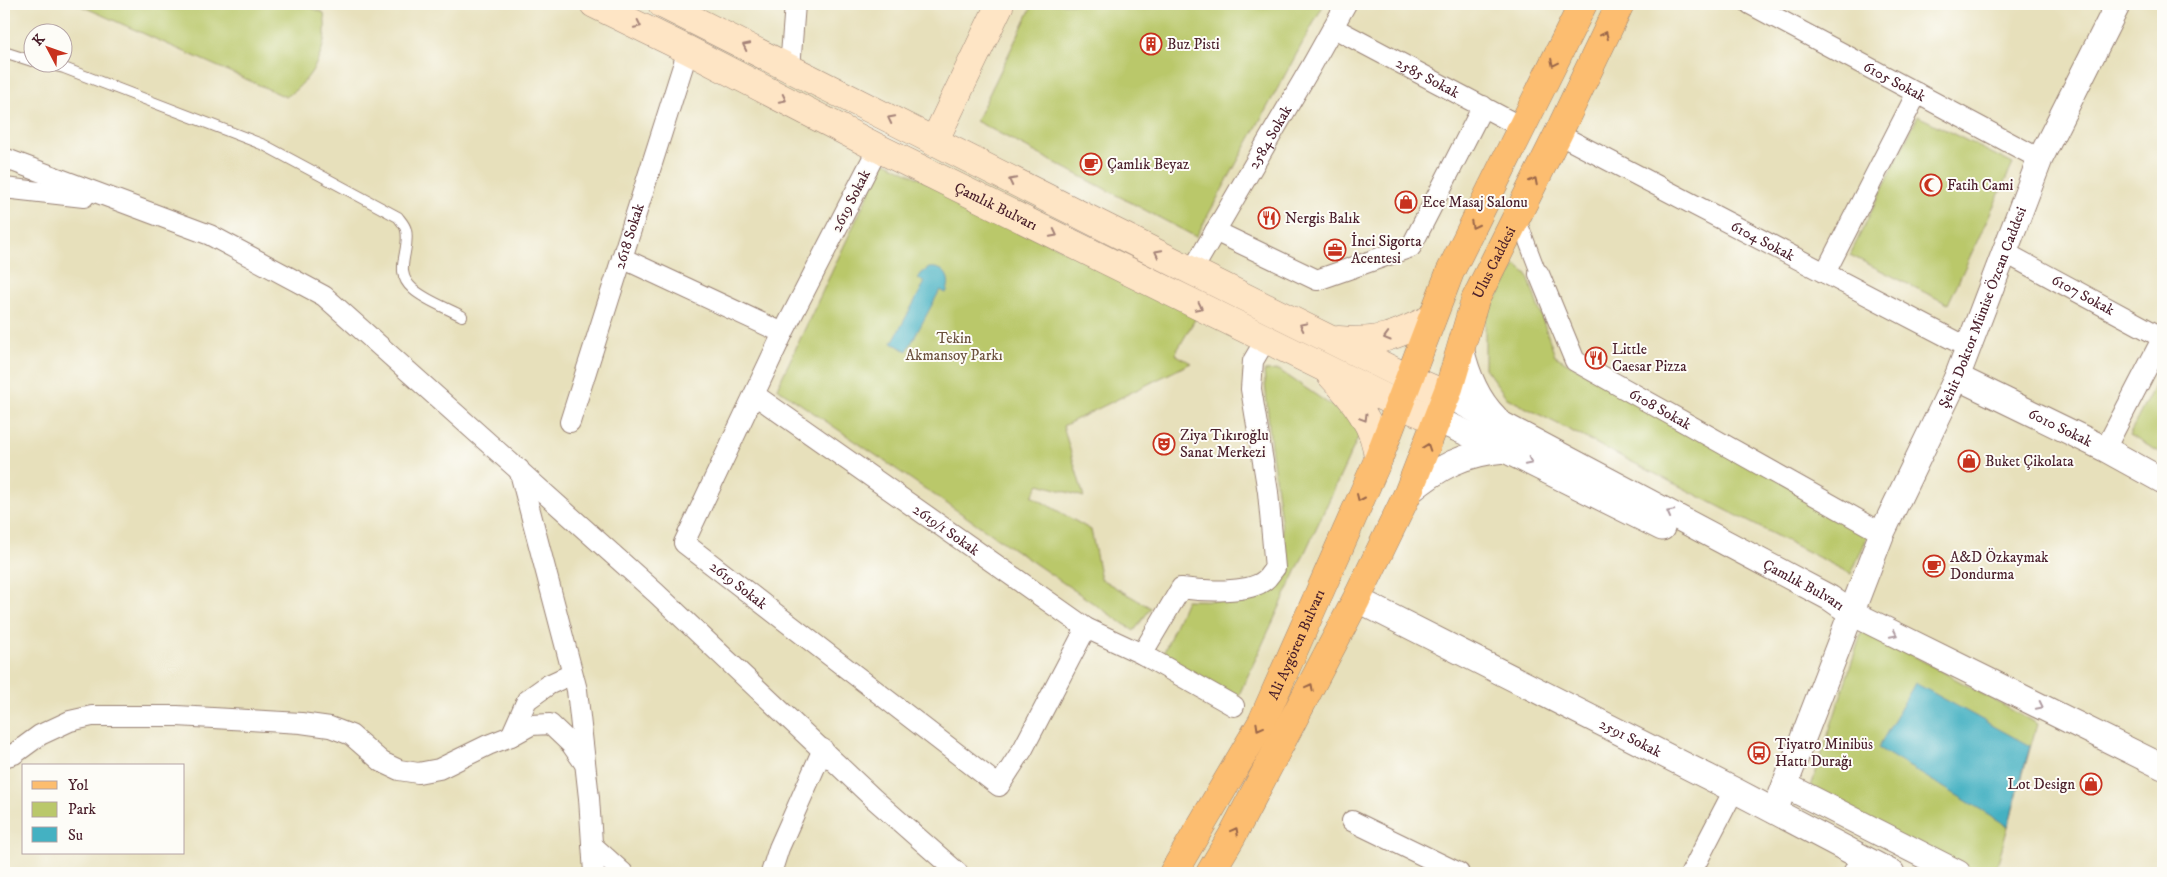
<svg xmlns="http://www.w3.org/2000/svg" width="2167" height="877" viewBox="0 0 2167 877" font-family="'IM FELL DW Pica',serif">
<rect width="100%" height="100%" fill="#fdfcf7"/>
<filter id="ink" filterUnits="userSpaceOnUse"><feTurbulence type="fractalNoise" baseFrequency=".02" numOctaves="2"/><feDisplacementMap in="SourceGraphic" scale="10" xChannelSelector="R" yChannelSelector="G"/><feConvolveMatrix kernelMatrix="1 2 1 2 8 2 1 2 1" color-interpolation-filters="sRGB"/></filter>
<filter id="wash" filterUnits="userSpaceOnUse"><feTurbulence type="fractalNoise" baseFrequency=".0096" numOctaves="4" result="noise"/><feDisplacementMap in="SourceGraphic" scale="20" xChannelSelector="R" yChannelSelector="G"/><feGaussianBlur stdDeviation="1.12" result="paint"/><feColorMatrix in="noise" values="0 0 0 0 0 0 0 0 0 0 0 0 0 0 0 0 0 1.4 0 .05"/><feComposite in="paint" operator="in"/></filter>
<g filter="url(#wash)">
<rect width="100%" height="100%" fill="#e7e0bb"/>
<!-- green -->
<path fill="#bac86b" stroke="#82744b" d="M77,4H302L324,13C330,46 314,79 286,97Z
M1033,4H1324L1196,237L976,121Z
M1918,116L2013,164L1948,304L1850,255Z
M884,161L1197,316L1175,354L1191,363L1063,426L1084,497L1039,484L1032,496L1091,530L1101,579L1151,608L1134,631L777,388Z
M1516,265L1527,274L1555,356L1870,531L1851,574L1507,398L1485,368V319Z
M2163,369V454L2129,435Z
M1279,370L1363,427L1238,697L1161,659L1186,600L1243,601L1274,585L1286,557L1271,447L1264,371Z
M1863,628L2037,724L1995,873H1953L1809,793Z"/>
<!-- water -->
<path fill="#44b1c2" stroke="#476876" d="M929,268C945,266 953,279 946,293L940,290L907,351L892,343L925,282L918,278L922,273Z
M1915,683L2030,746L2008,826L1878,748Z"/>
</g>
<g filter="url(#ink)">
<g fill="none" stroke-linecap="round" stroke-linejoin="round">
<!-- service casing -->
<g stroke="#988073" stroke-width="12">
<path id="service" d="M4,52L32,61
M38,62L64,68L264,145L398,217C401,221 405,225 406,230C411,251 392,271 413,289C425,300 447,308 462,316"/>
</g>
<!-- pedestrian casing -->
<g stroke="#988073" stroke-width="17">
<path id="pedestrian" d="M1517,216L1539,274"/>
</g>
<!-- minor casing -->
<g stroke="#988073" stroke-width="22">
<g id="minor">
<path id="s1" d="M1750,4L2040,159"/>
<path id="s2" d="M1334,28L1523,128"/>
<path d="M790,68L795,4"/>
<path id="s3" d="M1558,134L1969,348"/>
<path id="s4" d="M878,148L783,333L684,543L999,786L1023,749L1086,628"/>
<path d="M4,158L210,235L324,296L656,593L874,799L958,873"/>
<path d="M4,188L84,197"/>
<path d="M1215,231L1317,280L1411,247L1483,106"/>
<path id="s5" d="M2004,252L2163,338"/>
<path d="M622,258L783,333"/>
<path id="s6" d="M1192,271L1312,65L1346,4"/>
<path d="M1825,273L1917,93"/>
<path id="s7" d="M1539,274L1575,361L1882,533"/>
<path id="s8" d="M755,395L1086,628L1142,654L1234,706"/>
<path id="s9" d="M570,422L688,50"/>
<path d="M2105,449L2163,337"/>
<path d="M519,469L577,690L589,798L594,873"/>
<path d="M1142,654L1181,588C1201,591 1249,594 1265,580C1269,577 1271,572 1275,568L1268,492L1251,389L1253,361L1266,339"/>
<path d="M511,736L527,700L548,685L572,674"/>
<path d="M4,757L14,754L40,735L70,721L92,716H177L301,723L330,727L351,735L382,762L399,770L418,773L439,769L488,745L511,736L531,725L550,724L571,744L585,764"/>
<path d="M1352,821L1459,873"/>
<path d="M592,845L623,873"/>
<path d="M771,873L779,848L823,749"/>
<path d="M1691,873L1734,790"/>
<path d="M1853,873L1862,857"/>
</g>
</g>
<!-- tertiary casing -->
<g stroke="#988073" stroke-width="27">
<g id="tertiary">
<path d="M1461,348C1467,374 1476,398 1495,417"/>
<path id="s10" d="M1957,377L2105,449L2163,481"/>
<path id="s11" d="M1447,395L1830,598L1850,612L2163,767"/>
<path d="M1437,420L1505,450L1662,528"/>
<path d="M1408,493C1439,467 1464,453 1505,450"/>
<path id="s12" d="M1370,606L1734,790L1892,873"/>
<path d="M1785,785L1958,873"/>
<path id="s13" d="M1775,811L1882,533L1957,377L2040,159L2118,4"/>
</g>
</g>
<!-- secondary casing -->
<g stroke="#988073" stroke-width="29">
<g id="secondary">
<path id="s14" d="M594,4L688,50L878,148L1400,405L1437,420"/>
<path d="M662,4L1192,271L1410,379L1447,395"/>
<path d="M934,142L1000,4"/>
<path d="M1338,340C1378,344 1397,335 1432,318"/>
<path d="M1331,375C1353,398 1377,427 1378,460"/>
</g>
</g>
<!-- primary casing -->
<g stroke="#988073" stroke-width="29">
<g id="primary">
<path id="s15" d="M1173,873L1262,722L1378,460L1450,272L1583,4"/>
<path id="s16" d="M1210,873L1232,836L1356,600L1408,493L1449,388L1475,300L1558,134L1620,4"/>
</g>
</g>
<!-- service -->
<use href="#service" stroke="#fff" stroke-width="10"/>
<!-- pedestrian -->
<use href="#pedestrian" stroke="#fff" stroke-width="15"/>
<!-- minor -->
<use href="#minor" stroke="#fff" stroke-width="20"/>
<!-- tertiary -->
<use href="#tertiary" stroke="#fff" stroke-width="25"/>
<!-- secondary -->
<use href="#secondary" stroke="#fee5c5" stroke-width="28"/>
<!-- primary -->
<use href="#primary" stroke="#fcbd6f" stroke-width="28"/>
</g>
<!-- one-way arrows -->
<defs><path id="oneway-chevron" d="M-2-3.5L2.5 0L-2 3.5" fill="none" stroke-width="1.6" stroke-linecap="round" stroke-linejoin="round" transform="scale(1.25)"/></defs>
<g stroke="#a48278">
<use href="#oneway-chevron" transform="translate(638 25) rotate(26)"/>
<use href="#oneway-chevron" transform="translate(746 46) rotate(-154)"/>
<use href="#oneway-chevron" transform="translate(783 99) rotate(27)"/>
<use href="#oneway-chevron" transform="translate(891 119) rotate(-153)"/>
<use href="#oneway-chevron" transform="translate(1012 181) rotate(-153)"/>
<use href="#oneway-chevron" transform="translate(1054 234) rotate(27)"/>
<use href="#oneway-chevron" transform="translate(1158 253) rotate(-153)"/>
<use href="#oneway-chevron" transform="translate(1199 307) rotate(26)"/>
<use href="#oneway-chevron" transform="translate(1303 326) rotate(-154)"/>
<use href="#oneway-chevron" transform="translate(1387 337) rotate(164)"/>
<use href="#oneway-chevron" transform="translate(1364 418) rotate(59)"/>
</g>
<g stroke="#9a664a">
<use href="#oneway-chevron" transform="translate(1605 35) rotate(-65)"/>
<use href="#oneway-chevron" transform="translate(1554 63) rotate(116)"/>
<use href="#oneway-chevron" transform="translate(1534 181) rotate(-63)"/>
<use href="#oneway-chevron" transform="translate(1474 225) rotate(117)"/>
<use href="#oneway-chevron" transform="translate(1427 447) rotate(-71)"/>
<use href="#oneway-chevron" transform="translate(1360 498) rotate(114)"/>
<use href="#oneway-chevron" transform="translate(1310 687) rotate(-62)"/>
<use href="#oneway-chevron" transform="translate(1259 727) rotate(119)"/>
<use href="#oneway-chevron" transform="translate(1235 831) rotate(-62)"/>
</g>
<g stroke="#ae9aa0">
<use href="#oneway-chevron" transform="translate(1529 462) rotate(26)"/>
<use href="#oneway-chevron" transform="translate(1670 513) rotate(-152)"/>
<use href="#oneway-chevron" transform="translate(1894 634) rotate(26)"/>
<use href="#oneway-chevron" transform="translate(2040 706) rotate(26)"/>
</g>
</g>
<!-- icons -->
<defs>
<g id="building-ring" transform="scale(1.125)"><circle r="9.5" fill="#fdfcf7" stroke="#c8321e" stroke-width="1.5"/><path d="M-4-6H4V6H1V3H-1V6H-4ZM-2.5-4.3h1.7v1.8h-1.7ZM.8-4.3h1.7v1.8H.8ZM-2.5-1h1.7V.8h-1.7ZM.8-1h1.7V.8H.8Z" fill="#c8321e"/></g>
<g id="cafe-ring" transform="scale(1.125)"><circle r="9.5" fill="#fdfcf7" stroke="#c8321e" stroke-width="1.5"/><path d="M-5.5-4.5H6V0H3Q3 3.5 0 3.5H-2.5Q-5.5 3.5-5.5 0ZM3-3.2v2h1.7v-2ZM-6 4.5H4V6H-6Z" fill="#c8321e"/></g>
<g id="mosque-ring" transform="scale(1.125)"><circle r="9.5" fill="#fdfcf7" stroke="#c8321e" stroke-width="1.5"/><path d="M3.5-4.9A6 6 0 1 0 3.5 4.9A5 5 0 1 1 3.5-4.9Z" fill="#c8321e"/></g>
<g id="shop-ring" transform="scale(1.125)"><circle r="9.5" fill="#fdfcf7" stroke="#c8321e" stroke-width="1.5"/><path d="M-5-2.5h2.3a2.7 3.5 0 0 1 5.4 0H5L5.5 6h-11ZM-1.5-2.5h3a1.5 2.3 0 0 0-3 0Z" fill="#c8321e"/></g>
<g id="restaurant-ring" transform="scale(1.125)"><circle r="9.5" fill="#fdfcf7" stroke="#c8321e" stroke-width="1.5"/><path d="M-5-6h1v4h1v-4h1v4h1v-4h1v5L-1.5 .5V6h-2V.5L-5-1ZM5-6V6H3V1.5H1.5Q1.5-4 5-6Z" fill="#c8321e"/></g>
<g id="office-ring" transform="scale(1.125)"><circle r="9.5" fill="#fdfcf7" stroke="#c8321e" stroke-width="1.5"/><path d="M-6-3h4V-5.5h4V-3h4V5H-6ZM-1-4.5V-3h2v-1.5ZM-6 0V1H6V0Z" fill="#c8321e"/></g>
<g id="theatre-ring" transform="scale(1.125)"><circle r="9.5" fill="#fdfcf7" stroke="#c8321e" stroke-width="1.5"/><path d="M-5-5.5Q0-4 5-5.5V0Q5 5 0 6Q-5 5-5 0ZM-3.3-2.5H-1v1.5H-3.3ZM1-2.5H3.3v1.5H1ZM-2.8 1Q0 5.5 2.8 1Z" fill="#c8321e"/></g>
<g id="bus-ring" transform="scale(1.125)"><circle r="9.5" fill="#fdfcf7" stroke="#c8321e" stroke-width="1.5"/><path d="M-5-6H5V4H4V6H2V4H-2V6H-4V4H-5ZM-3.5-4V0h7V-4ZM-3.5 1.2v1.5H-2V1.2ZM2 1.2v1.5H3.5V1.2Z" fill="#c8321e"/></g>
</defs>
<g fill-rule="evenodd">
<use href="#building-ring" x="1151" y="44"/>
<use href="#cafe-ring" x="1091" y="164"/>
<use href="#mosque-ring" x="1931" y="185"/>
<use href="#shop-ring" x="1406" y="202"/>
<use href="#restaurant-ring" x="1269" y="218"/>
<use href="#office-ring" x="1335" y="250"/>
<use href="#restaurant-ring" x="1596" y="358"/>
<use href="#theatre-ring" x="1164" y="444"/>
<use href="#shop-ring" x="1969" y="461"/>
<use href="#cafe-ring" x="1934" y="566"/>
<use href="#bus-ring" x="1759" y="753"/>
<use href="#shop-ring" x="2091" y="784"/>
</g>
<g text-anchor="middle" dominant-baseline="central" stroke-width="4" stroke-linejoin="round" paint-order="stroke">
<!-- poi labels -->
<g font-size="15" fill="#4a1f2b" stroke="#fdfcf7" text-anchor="start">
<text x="1167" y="44">Buz Pisti</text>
<text x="1107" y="164">Çamlık Beyaz</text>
<text x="1947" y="185">Fatih Cami</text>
<text x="1422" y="202">Ece Masaj Salonu</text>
<text x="1285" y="218">Nergis Balık</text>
<text x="1351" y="241">İnci Sigorta<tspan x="1351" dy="17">Acentesi</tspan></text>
<text x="1612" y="349">Little<tspan x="1612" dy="17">Caesar Pizza</tspan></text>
<text x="1180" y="435">Ziya Tıkıroğlu<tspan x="1180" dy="17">Sanat Merkezi</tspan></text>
<text x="1985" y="461">Buket Çikolata</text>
<text x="1950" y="557">A&amp;D Özkaymak<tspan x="1950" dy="17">Dondurma</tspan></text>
<text x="1775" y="744">Tiyatro Minibüs<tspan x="1775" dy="17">Hattı Durağı</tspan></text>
<text x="2075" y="784" text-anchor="end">Lot Design</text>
</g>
<!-- street labels -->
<g font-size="15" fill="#4a1f2b" stroke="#fdfcf7">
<text stroke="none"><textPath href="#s2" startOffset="106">2585 Sokak</textPath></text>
<text stroke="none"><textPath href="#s1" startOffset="164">6105 Sokak</textPath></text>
<text stroke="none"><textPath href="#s6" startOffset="155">2584 Sokak</textPath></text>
<text transform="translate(851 201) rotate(-63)">2619 Sokak</text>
<text stroke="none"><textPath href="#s14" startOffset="450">Çamlık Bulvarı</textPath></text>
<text stroke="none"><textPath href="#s9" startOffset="195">2618 Sokak</textPath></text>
<text stroke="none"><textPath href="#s3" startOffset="231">6104 Sokak</textPath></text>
<text stroke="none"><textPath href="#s16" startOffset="675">Ulus Caddesi</textPath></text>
<text stroke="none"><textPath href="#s5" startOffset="90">6107 Sokak</textPath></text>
<text stroke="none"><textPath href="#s13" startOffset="545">Şehit Doktor Münise Özcan Caddesi</textPath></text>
<text stroke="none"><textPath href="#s7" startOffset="192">6108 Sokak</textPath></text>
<text stroke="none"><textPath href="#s10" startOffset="115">6010 Sokak</textPath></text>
<text stroke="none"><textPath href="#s8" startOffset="234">2619/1 Sokak</textPath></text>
<text stroke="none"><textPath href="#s4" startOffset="509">2619 Sokak</textPath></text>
<text stroke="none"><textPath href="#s11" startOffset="404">Çamlık Bulvarı</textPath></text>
<text stroke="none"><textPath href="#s15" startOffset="260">Ali Aygören Bulvarı</textPath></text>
<text stroke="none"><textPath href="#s12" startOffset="292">2591 Sokak</textPath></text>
</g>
<!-- park labels -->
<g font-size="15" fill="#6c523e" stroke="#fdfcf7">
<text x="954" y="338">Tekin<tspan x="954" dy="17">Akmansoy Parkı</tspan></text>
</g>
</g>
<!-- margin -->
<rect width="2167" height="877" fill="none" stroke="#fdfcf7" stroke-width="20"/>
<!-- legend -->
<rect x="22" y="764" width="162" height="90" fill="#fdfcf7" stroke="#b5a4a5"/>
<rect x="32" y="781" width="25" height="8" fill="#fcbd6f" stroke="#b5a4a5"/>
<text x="68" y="790" font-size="15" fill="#4a1f2b">Yol</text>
<rect x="32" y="802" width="25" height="15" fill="#bac86b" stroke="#b5a4a5"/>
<text x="68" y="814" font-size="15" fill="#4a1f2b">Park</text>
<rect x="32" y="827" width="25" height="15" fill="#44b1c2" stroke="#b5a4a5"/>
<text x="68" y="840" font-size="15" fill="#4a1f2b">Su</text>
<!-- north arrow -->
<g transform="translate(48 48) rotate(311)"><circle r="24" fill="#fdfcf7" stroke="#b5a4a5"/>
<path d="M0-4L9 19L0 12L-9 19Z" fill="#c8321e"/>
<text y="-8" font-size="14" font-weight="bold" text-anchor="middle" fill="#4a1f2b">K</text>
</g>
</svg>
